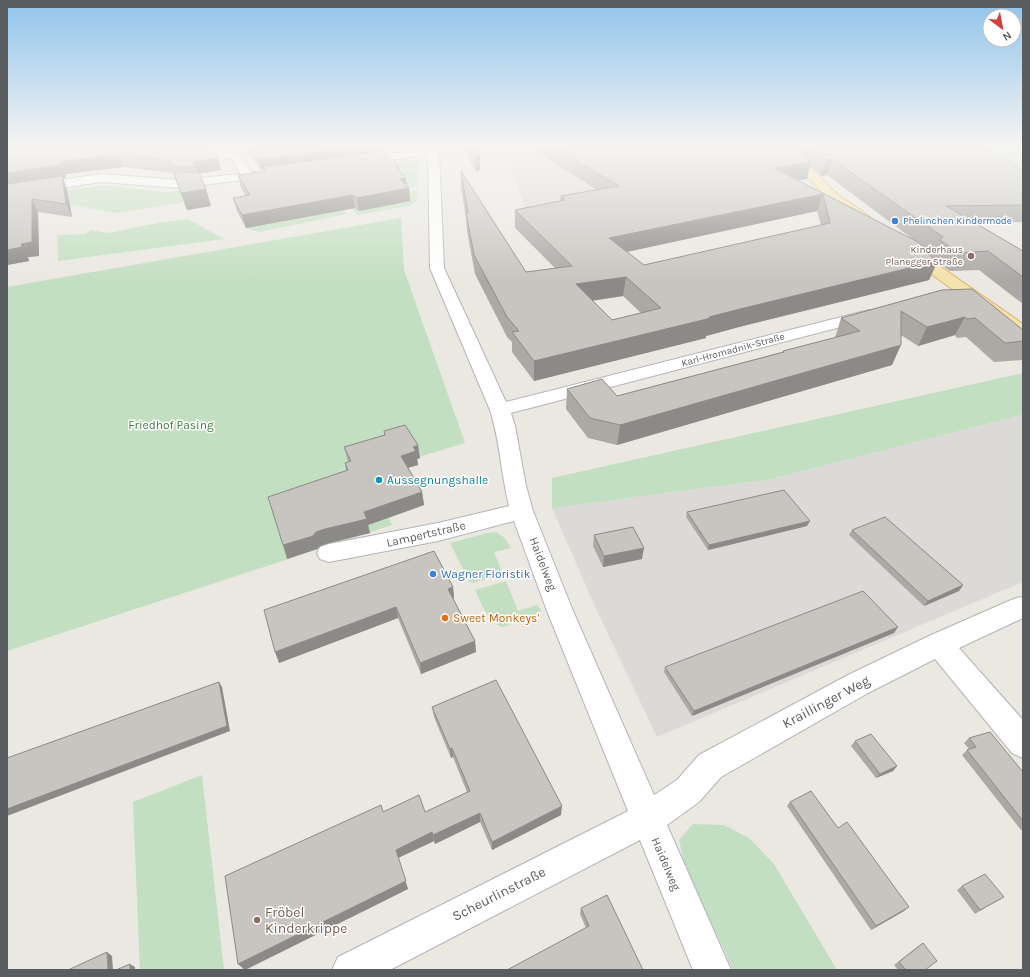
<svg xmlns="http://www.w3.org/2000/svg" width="1030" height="977" viewBox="0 0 1030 977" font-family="Karla,sans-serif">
<rect width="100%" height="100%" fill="#ebe8e2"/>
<!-- industrial -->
<path fill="#dcdad6" d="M504,145H769L618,188L525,208Z
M1021,415L1023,416V582L657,737L597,611L552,508L771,479Z"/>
<!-- green -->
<path fill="#c3dfc1" d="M959,145H1023V189Z
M412,160L419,161L417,186L405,189L327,173Z
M319,174L347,214L259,232L246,228L326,213Z
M104,185L167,192L203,187L184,202L117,213L70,205L68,190Z
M417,190V201L410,206L357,215L350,206H353L359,211L410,201L402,193Z
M401,218L404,270L465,443L419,457L420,458L415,460L418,465L403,469L425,504L424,505L389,518L392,525L7,651V287Z
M188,219L224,239L58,261L57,235L85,234L91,230L108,233L163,222Z
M1023,373V416L1021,415L771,479L552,508V478Z
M496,532L505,538L511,548L494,552L503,574L472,583L469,581L450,543L487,533Z
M506,581L518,611L537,605L541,610L538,613L503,627C488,624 481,602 475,590Z
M202,775L224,970H140L133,802Z
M693,824L724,825L749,838L774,864L837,970H733L684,863L679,840Z"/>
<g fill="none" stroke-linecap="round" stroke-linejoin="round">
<!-- minor casing -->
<g stroke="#b2b4b7" stroke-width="2">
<path id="minor" d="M203,145H214L241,156L251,172H272L274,174L272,176L180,188L101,182L7,196V188L101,174L180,180L240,174L233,160L208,151Z
M428,145H438L439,151L444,268L506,402L869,310L875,312L877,315L875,318L511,413L515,426L526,486L533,511L573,611L654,795L677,780L699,755L848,675L929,636L1011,600L1020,597L1023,598V618L959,648L1023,720V758L1012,753L935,659L868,693L721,777L699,802L667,825L731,970H693L640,840L390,970H332L338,957L628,811L547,611L514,521L438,541L329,562L320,559L317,553L320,547L329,544L438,523L509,506C501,474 500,441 490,410L430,268L428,155L359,164L353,161L359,158L428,149Z"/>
</g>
<!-- major casing -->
<g stroke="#deb367" stroke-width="2">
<path id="major" d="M777,145H788L837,194L869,216L871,219L869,222H859L829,200Z
M910,248L915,249L1023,324V337L1017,336L905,255L903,252L905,249Z"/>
</g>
<!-- minor -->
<use href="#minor" fill="#fff" fill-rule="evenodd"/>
<!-- major -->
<use href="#major" fill="#f4e2ae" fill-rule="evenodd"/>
</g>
<!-- wall -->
<path fill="#aca9a5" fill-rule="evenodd" d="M7,145L218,158L221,170L199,173L211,206L187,210L173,173L123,167L65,174L66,178H63L67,189L72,217L38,212L39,256L28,257L29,261L7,265Z
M243,145H387L377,151L400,172L406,178L407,186L410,201L359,211L355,208L246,228L237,211L233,198L246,196L241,188L238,175L265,171V170H261Z
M462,145H478L480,170L476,172Z
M535,145H983L1023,171V222L975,223L1023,251V304L979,270L950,271L937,262L929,280L739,327L706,336V338L534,381L512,352V342L507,337L475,274L467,231L466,217L461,187V171L526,272L555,268L515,228V210L560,201L561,196L597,190L539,153V148ZM810,166L821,176L827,175L914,240L797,180L807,179ZM817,211L821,225L644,265L627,252ZM623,296L641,313L612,320L592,301Z
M942,290L1023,330V360L994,362L966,337L957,338L955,335L918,346L901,335L892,365L617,445L588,438L566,409L567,389L617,396L782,352L783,351L835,338L841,318Z
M384,431L420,458L417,459L418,465L408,468L422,492L424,505L368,525L370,533L329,543L320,546L317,549L287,559L346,470L345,463L348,462L344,447L384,435Z
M687,512L807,526L708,550L686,517Z
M852,530L963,585L959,591L924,606L849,535Z
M594,535L642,559L603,567L593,546Z
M434,551L453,587L454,598H453L475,641L476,652L421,674L398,618L279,663Z
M898,627L894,633L692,716L664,672L665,667Z
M432,707L561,815L492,850L480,822L435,844L434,841L398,858L408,889L245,970L238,964L383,812H425L467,792L453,757L451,758L434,717Z
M969,738L1023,772V830H1021L962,755L967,750L969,749L964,743Z
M855,741L897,766L893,771L876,778L851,746Z
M790,802L838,828L904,911L871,930L787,806Z
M962,886L1004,897L975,914L957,890Z
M581,908L643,970L586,928L580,914Z
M923,943L925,970H898L894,965L917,947Z"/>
<!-- shaded-wall -->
<path fill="#8c8a86" d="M373,145H387L375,153L264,167L265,170H261L258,160Z
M119,154L123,167L65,174L66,178H63L67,189L72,217L66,204L7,186V173L60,162Z
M480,155V170L476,172V156Z
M218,158L221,170L198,174L193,162Z
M832,159L827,175L821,176L826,160Z
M811,162L807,179L770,185L774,168Z
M399,166L401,179L396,167Z
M406,178L407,188H409L410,201L359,211L357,198L400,179Z
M206,189L211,206L187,210L181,193Z
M823,194L817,211L607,256L609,238Z
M353,195L355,208L246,228L242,215Z
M32,199L38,212L39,256L28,257L29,261L7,265V250L21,244Z
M938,261L929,280L739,327L706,336V338L534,381V361L744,308Z
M626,277L623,296L574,303L576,284Z
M965,317L955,335L918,346L927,327Z
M901,345L892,365L617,445L620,425Z
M418,445L420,458L417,459L418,465L403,469L401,456L413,447Z
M422,492L424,505L368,525L370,533L329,543L320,546L317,549L287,559L283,545L364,512Z
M810,521L807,526L708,550L709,545Z
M644,548L642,559L603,567L604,556Z
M963,585L959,591L924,606L928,601Z
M453,587L454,598L449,600L448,589Z
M396,607L398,618L279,663L275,652Z
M898,627L894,633L692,716L694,711Z
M475,641L476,652L421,674L420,663Z
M219,682L222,687L230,731L7,816V809Z
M452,748L453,757L451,758L450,749Z
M897,766L893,771L876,778L880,774Z
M562,806L561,815L492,850V842Z
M480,813V822L435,844L433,835Z
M432,832L434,841L398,858L408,889L245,970L238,964L396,850Z
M909,907L904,911L871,930L876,926Z
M107,952L112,956L113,970H108Z
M130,964L135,967V970H130Z"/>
<!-- building -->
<path fill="#c8c5c0" stroke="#8c8a86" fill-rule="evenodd" d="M7,145H210L218,158L193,162L195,166H171L169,161L119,154L60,162V165L7,173Z
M247,145H373L258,160Z
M469,145H478L480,155L476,156Z
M550,145H794L811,162L774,168L916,241L935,254H928L938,261L744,308L709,317L710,318L703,320L534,361L512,332L519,331L507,317L474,255L466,213H468L461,171L526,272L572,266L515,210L565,200L561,196L619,186ZM823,194L830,223L644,265L609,238ZM626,277L661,308L612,320L576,284Z
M809,145H983L1023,171V205L946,206L1023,251V277L988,251L959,253L940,240L943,237L832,159L826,160Z
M383,151L399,166L396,167L406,178L400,179L409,188L357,198L353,195L242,215L233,198L250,195L238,175L267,171L264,167Z
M199,172L206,189L181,193L174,173Z
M62,176L66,204L32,199V242L21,244L22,247L7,250V184Z
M972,289L1023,330V341L1005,343L975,318L967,319L965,317L927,327L901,311V345L620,425L590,418L567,389L602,379L617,396L784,352L783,351L860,331L841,318L942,290Z
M405,425L418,445L413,447L416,451L401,456L422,492L364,512L367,519L325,529L316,532L313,536L283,545L268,497L348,470L345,463L351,461L344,447L385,435L384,431Z
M784,490L810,521L709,545L687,512Z
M885,517L963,585L928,601L852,530Z
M633,527L644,548L604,556L594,535Z
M434,551L453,587L448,589L475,641L420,663L396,607L275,652L264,610Z
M863,591L898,627L694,711L665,667Z
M496,680L562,806L492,842L480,813L433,835L432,832L396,850L406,881L238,964L225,876L381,805L383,812L419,795L425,812L470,791L452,748L450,749L432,707Z
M219,682L227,726L7,809V758Z
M990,732L1023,772V821L967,750L976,747L969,738Z
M871,734L897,766L880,774L855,741Z
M811,791L838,828L847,822L909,907L876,926L790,802Z
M985,874L1004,897L980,910L962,886Z
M607,895L643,970H507L589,926L581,908Z
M923,943L937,961L925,970H906L899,962Z
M107,952L108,970H68Z
M130,964V970H116Z"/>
<!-- sky -->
<linearGradient id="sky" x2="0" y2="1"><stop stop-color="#8fc3ec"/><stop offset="0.52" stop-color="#f6f5f2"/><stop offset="1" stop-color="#f6f5f2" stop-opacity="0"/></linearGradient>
<rect width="1030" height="281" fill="url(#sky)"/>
<!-- markers -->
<g fill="#3f7fe0" stroke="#fff" stroke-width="1.5">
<circle cx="895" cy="221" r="4"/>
<circle cx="433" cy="574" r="4"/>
</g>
<g fill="#8d6e63" stroke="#fff" stroke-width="1.5">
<circle cx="971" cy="256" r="4"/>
<circle cx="257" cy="920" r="4"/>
</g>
<circle fill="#0f9aa8" stroke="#fff" stroke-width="1.5" cx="379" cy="480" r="4"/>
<circle fill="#e8710a" stroke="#fff" stroke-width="1.5" cx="445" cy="618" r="4"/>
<g text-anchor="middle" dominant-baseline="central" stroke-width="3" stroke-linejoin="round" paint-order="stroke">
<!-- far-shop labels -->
<g font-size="10" fill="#366cbe" stroke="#fff" text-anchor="start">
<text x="903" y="221">Phelinchen Kindermode</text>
</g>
<!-- far-education labels -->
<g font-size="10" fill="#785e54" stroke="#fff" text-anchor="end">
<text x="963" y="250">Kinderhaus<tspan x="963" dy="12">Planegger Straße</tspan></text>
</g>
<!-- far-street labels -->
<g font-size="10" fill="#5a5d60" stroke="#fff">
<text transform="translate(733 350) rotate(-15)">Karl-Hromadnik-Straße</text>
</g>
<!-- park labels -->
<g font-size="12" fill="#417b3e" stroke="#fff">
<text x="171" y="425">Friedhof Pasing</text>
</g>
<!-- culture labels -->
<g font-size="12" fill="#0d838f" stroke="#fff" text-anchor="start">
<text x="387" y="480">Aussegnungshalle</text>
</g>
<!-- street labels -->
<g font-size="12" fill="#5a5d60" stroke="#fff">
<text transform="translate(426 534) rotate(-13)">Lampertstraße</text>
<text transform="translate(543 564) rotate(69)">Haidelweg</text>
<text transform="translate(666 864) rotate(67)">Haidelweg</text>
</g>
<!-- shop labels -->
<g font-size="12" fill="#366cbe" stroke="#fff" text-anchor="start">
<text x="441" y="574">Wagner Floristik</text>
</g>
<!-- food labels -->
<g font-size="12" fill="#c56008" stroke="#fff" text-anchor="start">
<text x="453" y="618">Sweet Monkeys'</text>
</g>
<!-- near-street labels -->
<g font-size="14" fill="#5a5d60" stroke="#fff">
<text transform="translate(826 702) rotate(-28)">Kraillinger Weg</text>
<text transform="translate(499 894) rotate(-27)">Scheurlinstraße</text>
</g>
<!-- near-education labels -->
<g font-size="14" fill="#785e54" stroke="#fff" text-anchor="start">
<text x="265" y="912">Fröbel<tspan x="265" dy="16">Kinderkrippe</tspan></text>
</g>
</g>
<!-- border -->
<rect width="1030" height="977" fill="none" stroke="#5a5d60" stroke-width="16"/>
<!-- north arrow -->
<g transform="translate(1002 28) rotate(148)"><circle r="19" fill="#ffffff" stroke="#bdbebf"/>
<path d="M0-3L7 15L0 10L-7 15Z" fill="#d14142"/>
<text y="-6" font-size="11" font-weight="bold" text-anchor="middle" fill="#5a5d60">N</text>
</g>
</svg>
